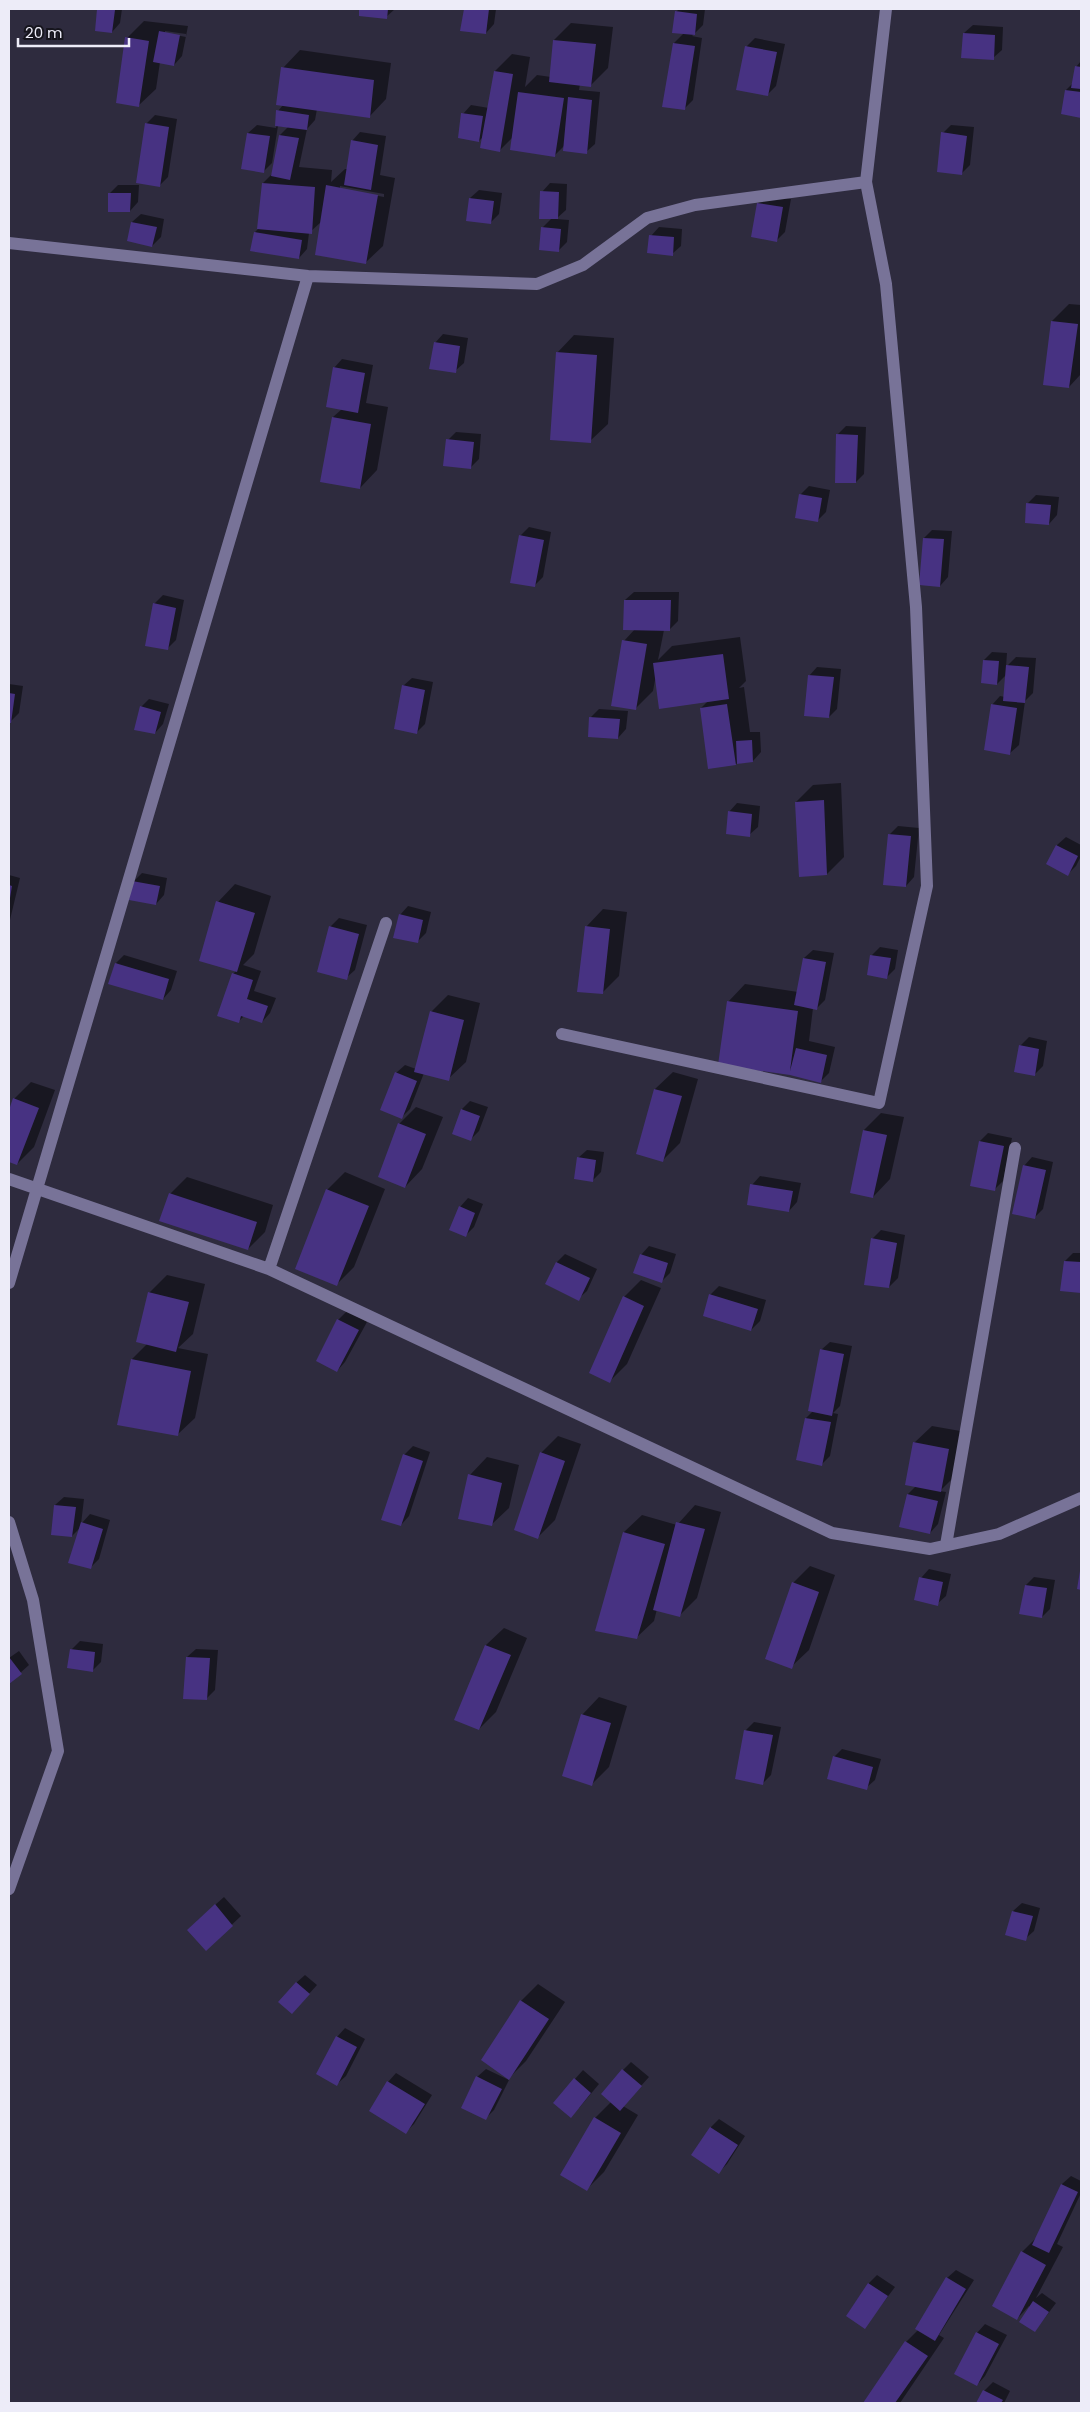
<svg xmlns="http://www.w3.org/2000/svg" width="1090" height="2412" viewBox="0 0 1090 2412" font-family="Poppins,sans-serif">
<rect width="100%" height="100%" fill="#2e2b3e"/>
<!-- shadow -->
<path fill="#0007" fill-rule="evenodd" d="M99,9H122L120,23L112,32L97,30Z
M361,9H395L386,17L360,15Z
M465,9H496L494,24L486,33L462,30Z
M679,9H705L703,25L692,36L702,38L693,100L684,109L674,43L684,33L676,12Z
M144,21L188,26L182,56L174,65L160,62L156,89L138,106L127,38ZM165,31L186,34V37L165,33Z
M571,23L613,27L608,68L591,85L580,84L579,90L600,92L595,144L586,152L564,146L555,155L513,137L499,151L484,136L479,141L463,114L471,105L489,108L495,71L512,54L530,57L525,87L537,75L551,77L554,40Z
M973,25L1003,27L1002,50L993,58L964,33Z
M755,38L785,44L776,86L767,95L738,89L747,46Z
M300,50L391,63L386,99L369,117L317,109L315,120L307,129L299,167L332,170L331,182L345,169H348L352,141L360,132L386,136L380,175L395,178L383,246L365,263L321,222L309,233L307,249L299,258L255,232L258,229L263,183L273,173L280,135L288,127L278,126L272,163L264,171L248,133L257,125L276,128L278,111L283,105V68ZM340,186L384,194V197L340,189Z
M1081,61V116L1062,113L1066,90L1073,83L1076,67Z
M155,115L177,119L168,177L159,186L146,124Z
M951,125L974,127L970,165L961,174L943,133Z
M550,183L567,184L566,210L556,219L569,220L567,242L558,251L542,228L552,218L542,192Z
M118,185H139L138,202L130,211L109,194Z
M479,190L502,193L499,214L490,223L470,198Z
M766,195L791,199L785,232L777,240L758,203Z
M141,214L164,219L161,237L152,246L132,222Z
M659,227L682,229L681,246L672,254L651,236Z
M1069,304L1081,305V374L1069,387L1052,321Z
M443,334L468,338L464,363L455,371L435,343Z
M574,335L614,338L608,424L590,441L557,353Z
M342,359L373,365L366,403L388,407L377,470L360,488L333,417L342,409L334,368Z
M846,426L866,427L864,474L856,482L837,435Z
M456,432L481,434L479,459L470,468L448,440Z
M809,486L830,490L826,512L817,521L801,494Z
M1036,495L1059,497L1057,515L1049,524L1027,504Z
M529,527L551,532L543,577L534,586L520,536Z
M932,530L952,531L948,577L940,586L924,538Z
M634,592H679L678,621L669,630H664L658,660L672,646L740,637L746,681L739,688L744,687L750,732H760L761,752L753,761L735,764L701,708L708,701L656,675L653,691L635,709L624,641L635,629L625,600Z
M163,595L184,600L176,640L168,648L154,604Z
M992,652L1007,653L1006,667L1016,657L1036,658L1033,693L1025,701L1019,745L1010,753L992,705L1000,696L1005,697L1007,674L997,684L984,660Z
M817,667L841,669L837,709L829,717L809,676Z
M412,678L433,682L425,724L417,732L403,686Z
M9,684L23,686L19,713L10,722Z
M149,699L169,704L163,724L155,733L141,707Z
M599,709L628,711L626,729L618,738L591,717Z
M841,783L844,857L827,874L796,802L813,785Z
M737,803L760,806L758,827L749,835L729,812Z
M898,826L919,828L914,877L906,886L889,835Z
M1066,837L1081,845V856L1076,866L1068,874L1048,864L1057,845Z
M142,873L167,878L164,895L156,904L133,882Z
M9,875L20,878L9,924Z
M235,884L271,896L254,954L243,965L261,971L254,991L276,998L270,1013L262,1022L244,1016L238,1022L233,974L236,971L218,902Z
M408,906L431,912L426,933L417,942L400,915Z
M603,909L627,912L619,976L602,993L586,927Z
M339,918L367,925L355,970L346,978L330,927Z
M880,947L898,950L895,969L887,977L872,955Z
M813,950L834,953L825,1000L816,1009L813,1008L809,1041L835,1047L829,1073L821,1081L789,1074L728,1002L745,984L798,992L804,958Z
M124,955L177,971L171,990L163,999L116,963Z
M448,995L480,1003L466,1062L448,1079L424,1073L410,1109L402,1117L396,1073L405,1065L416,1069L431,1012Z
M1029,1037L1047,1041L1043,1066L1034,1075L1020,1046Z
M673,1072L698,1079L680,1143L663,1160L637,1153L655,1089Z
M31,1082L55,1090L34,1147L17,1164L9,1161V1113L14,1099Z
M470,1101L488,1107L479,1131L470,1140L462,1109Z
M416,1107L443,1117L422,1169L405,1187L399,1124Z
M881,1113L904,1117L890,1179L873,1197L864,1130Z
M988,1133L1012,1138L1003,1181L995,1189L980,1141Z
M587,1150L604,1152L601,1172L592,1181L578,1158Z
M1032,1157L1053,1162L1043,1209L1034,1218L1024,1166Z
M345,1172L385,1189L354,1267L337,1284L327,1190Z
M760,1176L801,1183L797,1202L789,1211L752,1185Z
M187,1177L273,1205L265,1232L248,1249L170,1194Z
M468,1198L483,1204L474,1227L465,1236L460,1207Z
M881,1230L905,1235L898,1278L889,1287L872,1239Z
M649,1246L676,1254L670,1273L662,1281L641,1255Z
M1073,1253H1081V1291L1062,1290L1065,1261Z
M565,1254L597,1269L587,1291L578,1299L546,1283L557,1262Z
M167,1275L205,1284L193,1334L178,1348L208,1354L195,1418L177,1435L119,1424L132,1359L147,1344L149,1293Z
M641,1280L661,1288L627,1364L610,1381L624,1297Z
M719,1286L766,1300L760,1321L751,1330L710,1295Z
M347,1311L367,1322L345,1362L337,1371L338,1320Z
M830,1342L852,1346L840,1406L833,1413L838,1414L830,1456L822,1464L806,1418L813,1411L821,1350Z
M932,1426L966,1432L958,1473L940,1491L946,1492L938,1524L930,1533L901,1526L908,1494L916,1486L914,1443Z
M558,1436L581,1444L555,1520L538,1537L541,1453Z
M413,1446L430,1452L409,1516L401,1525L404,1455Z
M487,1457L519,1465L509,1508L491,1525L470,1475Z
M64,1497L84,1499L81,1524L90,1514L110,1520L99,1559L90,1568L80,1528L72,1536L55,1505Z
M695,1505L721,1512L697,1598L680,1615L657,1609L654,1621L636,1638L597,1630L624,1532L642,1515L677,1525Z
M810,1566L835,1575L809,1650L791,1667L793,1583Z
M929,1569L951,1574L946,1596L937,1604L921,1578Z
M1034,1577L1055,1580L1050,1609L1042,1617L1026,1585Z
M504,1628L527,1638L496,1712L479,1729L456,1719L486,1645Z
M80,1641L103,1644L101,1662L93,1670L71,1650Z
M196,1649L218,1650L215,1690L206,1699L187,1657Z
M19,1651L29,1665L9,1683V1658Z
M599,1697L627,1706L609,1767L591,1785L582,1715Z
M754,1722L781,1727L771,1775L763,1783L746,1730Z
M842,1749L881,1759L875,1780L866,1788L834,1757Z
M224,1897L241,1916L206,1949L197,1921Z
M1022,1903L1040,1908L1034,1931L1025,1939L1013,1911Z
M305,1975L317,1985L300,2004L296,1983Z
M538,1984L565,2002L526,2061L509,2078L521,2001Z
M345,2028L365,2039L346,2076L337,2084V2037Z
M631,2062L649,2077L623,2106L638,2115L604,2172L586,2190L562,2174L595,2118L611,2102L623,2070Z
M486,2069L509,2080L494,2110L485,2119L477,2077Z
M583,2070L599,2084L579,2108L575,2079Z
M396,2073L432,2095L414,2124L406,2132L388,2082Z
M719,2119L745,2136L727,2164L719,2172L711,2127Z
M1071,2176L1081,2181V2193L1057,2244L1063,2247L1036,2298L1042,2293L1056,2303L1035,2331L1029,2306L1017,2319L1022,2252L1038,2236L1062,2184Z
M956,2270L974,2280L939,2335L944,2338L900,2403H864L906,2342L918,2330L947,2278Z
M877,2275L895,2287L865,2327L847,2315L869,2283Z
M985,2324L1007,2335L985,2376L977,2385V2333Z
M993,2382L1010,2391L1004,2403H977L984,2391Z"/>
<!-- building -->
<path fill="#473282" d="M97,9L115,10L112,33L95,31Z
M359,9H388L387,19L359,16Z
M464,9H489L486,34L460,31Z
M675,11L697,14L695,35L672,33Z
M159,31L180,35L174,66L153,62Z
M963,33L995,35L994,60L961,58Z
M125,37L149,41L139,107L116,103Z
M553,40L596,44L591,87L549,82Z
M673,43L695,46L685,110L662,107Z
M745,46L777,52L768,96L736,90Z
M1075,66L1081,67V89L1071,88Z
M281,67L374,80L370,118L276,105Z
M494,71L513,74L500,152L480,148Z
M1065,90L1081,92V118L1061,114Z
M518,92L564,98L555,157L510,150Z
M568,97L592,100L587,154L563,151Z
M276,110L309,115L307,130L275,126Z
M461,113L483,116L479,142L458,138Z
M145,123L169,127L160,187L136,183Z
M941,132L967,136L962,175L937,172Z
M247,133L270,136L264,173L241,169Z
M279,135L299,138L290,180L271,176Z
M351,140L378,145L371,190L344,185Z
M262,183L315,187L312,234L257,229Z
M326,185L378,195L366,264L315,255Z
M540,191L559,192L558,219H539Z
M108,193H131L130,212H108Z
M469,198L494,201L491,224L466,221Z
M757,203L783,207L777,242L751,237Z
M131,222L157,227L152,247L127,241Z
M541,227L561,229L559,252L539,250Z
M254,232L302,240L299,259L250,251Z
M649,235L674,237L673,256L647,253Z
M1051,321L1078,324L1069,388L1043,385Z
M434,342L460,346L456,373L429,369Z
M556,352L597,355L591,443L550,440Z
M333,367L365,373L358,413L326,407Z
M332,417L371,424L360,489L320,482Z
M836,434L858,435L856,483H835Z
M446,439L474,442L471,469L443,466Z
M799,494L822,498L818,522L795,518Z
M1026,503L1051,505L1049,525L1025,523Z
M519,535L544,540L535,587L510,583Z
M923,538L944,539L940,587L919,585Z
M624,600H671L670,631L623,630Z
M153,603L176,608L168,650L145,646Z
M622,640L647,644L636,710L611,706Z
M723,654L729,699L659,709L653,663Z
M983,660L999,661L997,685L981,683Z
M1006,665L1029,667L1025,703L1003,701Z
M808,675L834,677L829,718L804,716Z
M402,685L425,690L417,734L394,729Z
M9,693L15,694L11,723H9Z
M727,704L736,765L708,769L700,708Z
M991,704L1017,708L1010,755L984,750Z
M140,706L161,712L155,734L134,730Z
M589,717L620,719L618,739L588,737Z
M752,740L753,762L737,764L736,741Z
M824,800L827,875L799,877L795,802Z
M728,811L752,814L750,837L726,834Z
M888,834L911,836L906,887L883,885Z
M1056,845L1078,856L1068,876L1046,864Z
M132,881L160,886L156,905L129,900Z
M9,885L12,886L10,898H9Z
M216,901L255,913L237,972L199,961Z
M399,914L423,920L418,943L393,938Z
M329,926L359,934L347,980L317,972Z
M585,926L610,929L603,994L577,992Z
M870,955L891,958L887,979L867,975Z
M803,958L826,962L817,1010L794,1005Z
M115,963L169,979L163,1000L108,984Z
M232,973L253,980L247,999L268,1006L262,1023L241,1016L239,1023L217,1016Z
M727,1001L798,1011L790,1071L796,1048L827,1055L821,1083L790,1075L718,1065Z
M430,1011L464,1020L449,1081L414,1072Z
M1019,1045L1039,1049L1035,1076L1014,1072Z
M395,1072L417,1081L402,1119L380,1110Z
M654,1089L682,1096L663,1162L636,1154Z
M13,1098L39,1108L17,1165L9,1162V1110Z
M461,1109L480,1116L471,1141L452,1134Z
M398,1123L426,1134L405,1188L378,1177Z
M863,1130L887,1135L873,1198L850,1193Z
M979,1141L1004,1146L995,1191L970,1186Z
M577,1157L596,1160L593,1182L574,1179Z
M1023,1165L1046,1170L1035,1219L1012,1214Z
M750,1184L793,1191L789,1212L747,1205Z
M326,1189L369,1206L337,1286L295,1269Z
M169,1193L257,1222L248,1250L159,1221Z
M459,1206L475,1213L466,1237L449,1230Z
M871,1238L897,1243L889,1288L864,1285Z
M640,1254L668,1263L662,1283L633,1273Z
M1064,1261L1081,1262V1293L1060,1291Z
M556,1262L590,1278L579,1301L545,1284Z
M148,1292L189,1302L176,1352L136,1342Z
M709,1294L758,1309L751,1331L703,1316Z
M623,1296L644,1306L610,1383L589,1373Z
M337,1319L359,1330L337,1372L316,1361Z
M820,1349L844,1354L832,1416L808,1411Z
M131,1359L191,1371L178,1436L117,1425Z
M805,1418L831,1422L822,1466L796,1460Z
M913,1442L949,1449L941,1492L905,1485Z
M540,1452L565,1461L538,1539L514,1530Z
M403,1454L423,1461L401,1526L381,1520Z
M468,1474L502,1483L492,1526L458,1519Z
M907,1494L938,1501L930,1534L899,1527Z
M54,1505L76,1507L72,1537L51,1535Z
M81,1522L103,1529L91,1569L68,1563Z
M676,1522L705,1529L680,1617L653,1610Z
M623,1532L665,1544L637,1639L595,1631Z
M1080,1571H1081V1590L1077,1589Z
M919,1577L943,1582L938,1606L914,1600Z
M792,1582L819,1592L792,1669L765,1659Z
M1025,1585L1047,1588L1042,1618L1019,1614Z
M485,1645L511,1655L479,1730L454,1720Z
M70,1649L95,1652L93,1672L67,1668Z
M9,1657L22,1674L9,1684Z
M186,1657L210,1658L207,1700L183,1699Z
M581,1714L611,1723L592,1786L562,1776Z
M744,1730L773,1735L763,1785L735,1779Z
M833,1756L873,1767L867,1790L827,1779Z
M215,1904L233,1926L206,1951L187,1930Z
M1012,1911L1033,1916L1026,1941L1005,1935Z
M296,1982L310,1994L292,2014L278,2002Z
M520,2000L549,2019L509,2080L481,2060Z
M336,2036L357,2047L337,2086L316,2074Z
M622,2069L642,2086L620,2111L601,2094Z
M476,2076L502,2089L486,2120L461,2108Z
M574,2078L591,2093L571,2118L553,2103Z
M387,2081L425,2104L406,2134L369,2111Z
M594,2117L621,2133L587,2191L560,2175Z
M710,2127L738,2145L719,2174L691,2155Z
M1061,2184L1078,2192L1049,2253L1032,2245Z
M1021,2251L1046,2265L1017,2320L992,2306Z
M946,2277L966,2289L935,2341L915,2329Z
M868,2283L888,2296L865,2329L846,2316Z
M1033,2301L1049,2312L1035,2332L1019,2322Z
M976,2332L999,2344L977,2386L954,2374Z
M905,2341L928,2356L895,2403H863Z
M983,2390L1003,2400L1001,2403H976Z"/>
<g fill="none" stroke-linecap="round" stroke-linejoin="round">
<!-- minor -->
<path stroke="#787398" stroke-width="12" d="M9,243L308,276L537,284L583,265L647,218L695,205L866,182
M562,1034L879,1103L927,886L916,607L886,284L866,182L886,9
M9,1179L269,1269L832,1533L930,1549L999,1534L1081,1498
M269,1269L386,923
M9,1283L308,276
M9,1522L33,1600L58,1751L9,1889
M946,1545L1015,1148"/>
</g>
<!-- border -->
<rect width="1090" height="2412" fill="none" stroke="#edecf8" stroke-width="20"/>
<!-- scale -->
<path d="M18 38v8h111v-8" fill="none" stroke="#edecf8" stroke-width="2.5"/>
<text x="25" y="38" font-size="15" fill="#edecf8" stroke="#16151d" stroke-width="4" paint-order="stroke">20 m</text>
</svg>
